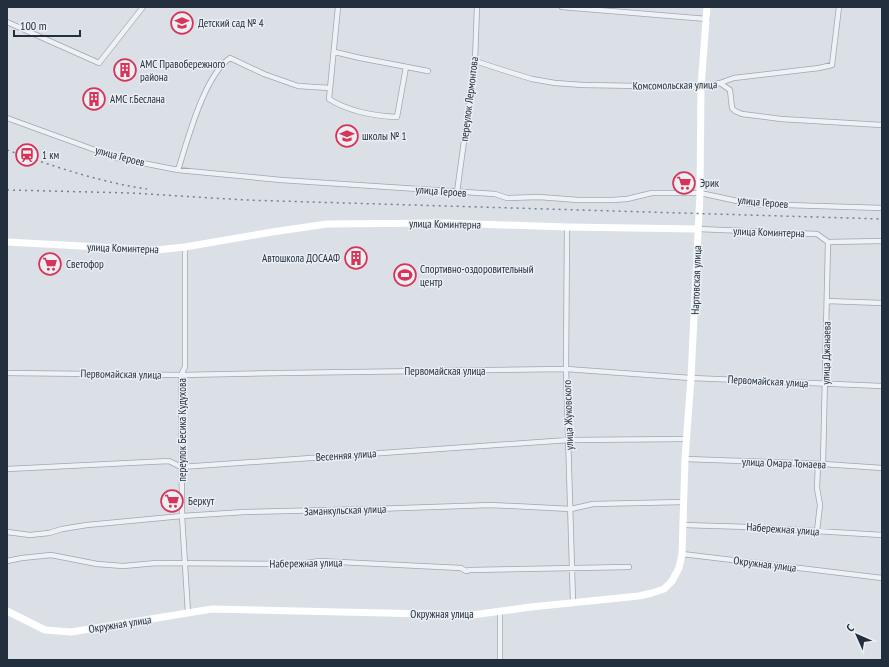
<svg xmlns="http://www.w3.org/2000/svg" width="889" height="667" viewBox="0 0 889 667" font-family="'PT Sans Narrow',sans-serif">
<rect width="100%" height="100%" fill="#dbe0e7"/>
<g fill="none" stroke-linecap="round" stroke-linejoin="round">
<!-- street casing -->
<g stroke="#a0a7b1" stroke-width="6">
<path id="street" d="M338,7L329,99C348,111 375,116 397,117L406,67
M562,7L707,19
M7,22L99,63L143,7
M335,52L360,58L428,71
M475,61L509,72L532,79L555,83L583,85L701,87L720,83L730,90L732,108L735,111L742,114L781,119L882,125
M720,83L734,78L819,68L832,65L839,7
M7,118L117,158L178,170L281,180L495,194L507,198L539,197L578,200H612L627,199L652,193H700L751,204L882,208
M178,170C188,139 204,76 230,58L264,74L298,86L330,88
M457,192L475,61L477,7
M567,227L566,369L573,602
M698,229L817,234L828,242L882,241
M185,247V367L181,375L182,516L188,613
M827,301L882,303
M7,373L181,375L283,373L566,369L691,378L882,386
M685,459L823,464L882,468
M823,464L828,242
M7,469L169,461L181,467L569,440L687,439
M684,525L749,527L882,535
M817,531L820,505L817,488L818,464
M7,532L30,535L49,533L62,529L87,525L182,516L245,512L373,509L491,505L571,509L593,504L684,502
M682,554L882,578
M7,561L22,558L51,555L97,564L123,566L157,563L300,564L319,561L461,568L466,571L470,570L629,567
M500,660V611"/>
</g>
<!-- street -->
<use href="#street" stroke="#eef1f5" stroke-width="4.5"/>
<!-- secondary -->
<path stroke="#fff" stroke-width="7" d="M7,242L156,250L185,247L272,232L327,224L444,223L567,227L698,229
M7,611L45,630L71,632L212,609L472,615L531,607L639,596L652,593L664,589L672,581L679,568L682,554L685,459L691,378L700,193L701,87L707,7"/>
<!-- rail -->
<path stroke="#738191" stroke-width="1.5" stroke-dasharray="2 4" stroke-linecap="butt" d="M7,150C53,166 99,182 147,189
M7,190L132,193L245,200L882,219"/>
</g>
<!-- icons -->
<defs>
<g id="school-ring" transform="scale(1.15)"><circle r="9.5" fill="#eaeff4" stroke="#d73458" stroke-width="1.5"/><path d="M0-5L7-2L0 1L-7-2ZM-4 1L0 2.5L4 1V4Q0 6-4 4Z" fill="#d73458"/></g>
<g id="building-ring" transform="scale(1.15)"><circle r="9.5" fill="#eaeff4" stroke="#d73458" stroke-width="1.5"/><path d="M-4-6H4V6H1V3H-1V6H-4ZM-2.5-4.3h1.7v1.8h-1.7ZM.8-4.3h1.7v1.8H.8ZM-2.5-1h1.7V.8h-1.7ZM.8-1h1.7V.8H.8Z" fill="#d73458"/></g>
<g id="station-ring" transform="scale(1.15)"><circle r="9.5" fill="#eaeff4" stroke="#d73458" stroke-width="1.5"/><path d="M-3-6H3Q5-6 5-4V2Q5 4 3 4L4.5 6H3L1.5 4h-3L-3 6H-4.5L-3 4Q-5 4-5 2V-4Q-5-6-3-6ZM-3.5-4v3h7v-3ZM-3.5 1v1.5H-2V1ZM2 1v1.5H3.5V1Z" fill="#d73458"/></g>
<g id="supermarket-ring" transform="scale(1.15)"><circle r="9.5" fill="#eaeff4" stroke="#d73458" stroke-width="1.5"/><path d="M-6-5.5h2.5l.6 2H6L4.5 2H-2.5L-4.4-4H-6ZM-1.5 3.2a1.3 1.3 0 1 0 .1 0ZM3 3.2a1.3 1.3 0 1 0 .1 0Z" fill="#d73458"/></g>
<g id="stadium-ring" transform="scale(1.15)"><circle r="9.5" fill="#eaeff4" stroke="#d73458" stroke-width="1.5"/><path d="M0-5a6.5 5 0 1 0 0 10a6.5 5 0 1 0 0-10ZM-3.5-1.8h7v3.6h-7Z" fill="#d73458"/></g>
</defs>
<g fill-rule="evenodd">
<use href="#school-ring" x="182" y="23"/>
<use href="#building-ring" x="125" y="70"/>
<use href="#building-ring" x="94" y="99"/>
<use href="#school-ring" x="347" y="136"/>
<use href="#station-ring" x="27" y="155"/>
<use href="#supermarket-ring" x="684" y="183"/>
<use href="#building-ring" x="356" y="258"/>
<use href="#supermarket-ring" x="50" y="264"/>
<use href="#stadium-ring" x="405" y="275"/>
<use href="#supermarket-ring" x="172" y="501"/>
</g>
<g text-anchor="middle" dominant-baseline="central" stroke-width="3" stroke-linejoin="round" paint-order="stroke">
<!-- poi labels -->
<g font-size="11" fill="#242f3d" stroke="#eaeff4" text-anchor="start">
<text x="198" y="23">Детский сад № 4</text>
<text x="140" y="64">АМС Правобережного<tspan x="140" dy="13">района</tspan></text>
<text x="110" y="99">АМС г.Беслана</text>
<text x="362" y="136">школы № 1</text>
<text x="42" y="155">1 км</text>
<text x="700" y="183">Эрик</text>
<text x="340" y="258" text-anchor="end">Автошкола ДОСААФ</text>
<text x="66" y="264">Светофор</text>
<text x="420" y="269">Спортивно-оздоровительный<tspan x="420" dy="13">центр</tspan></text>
<text x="188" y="501">Беркут</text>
</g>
<!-- street labels -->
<g font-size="11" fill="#242f3d" stroke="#eaeff4">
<text transform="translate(675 85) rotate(-1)">Комсомольская улица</text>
<text transform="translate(469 99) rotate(-83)">переулок Лермонтова</text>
<text transform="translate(120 156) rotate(15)">улица Героев</text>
<text transform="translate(441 191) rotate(4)">улица Героев</text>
<text transform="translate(763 202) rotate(5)">улица Героев</text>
<text transform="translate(445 224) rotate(1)">улица Коминтерна</text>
<text transform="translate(769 232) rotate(2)">улица Коминтерна</text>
<text transform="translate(123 248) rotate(2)">улица Коминтерна</text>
<text transform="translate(696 280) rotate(-88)">Нартовская улица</text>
<text transform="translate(826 353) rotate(-89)">улица Джанаева</text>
<text x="445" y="371">Первомайская улица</text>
<text transform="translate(121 374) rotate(1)">Первомайская улица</text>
<text transform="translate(768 381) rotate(3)">Первомайская улица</text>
<text transform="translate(568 415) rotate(-92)">улица Жуковского</text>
<text transform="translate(182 430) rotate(-90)">переулок Бесика Кудухова</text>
<text transform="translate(346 455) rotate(-4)">Весенняя улица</text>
<text transform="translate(784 463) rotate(2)">улица Омара Томаева</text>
<text transform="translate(345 510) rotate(-2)">Заманкульская улица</text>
<text transform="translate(783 529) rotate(4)">Набережная улица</text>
<text transform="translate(306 563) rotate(-1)">Набережная улица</text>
<text transform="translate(765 564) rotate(7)">Окружная улица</text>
<text x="442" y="614">Окружная улица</text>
<text transform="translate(120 624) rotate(-9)">Окружная улица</text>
</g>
</g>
<!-- border -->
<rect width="889" height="667" fill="none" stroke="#242f3d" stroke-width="16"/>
<!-- north arrow -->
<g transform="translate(857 635) rotate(315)" stroke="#eaeff4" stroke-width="3" paint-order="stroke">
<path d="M0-3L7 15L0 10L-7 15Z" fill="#242f3d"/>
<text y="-6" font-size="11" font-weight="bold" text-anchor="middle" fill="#242f3d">С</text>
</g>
<!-- scale -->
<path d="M14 30v6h66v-6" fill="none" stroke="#242f3d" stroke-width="2"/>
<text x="20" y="30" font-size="12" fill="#242f3d" stroke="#eaeff4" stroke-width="3" paint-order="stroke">100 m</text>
</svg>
